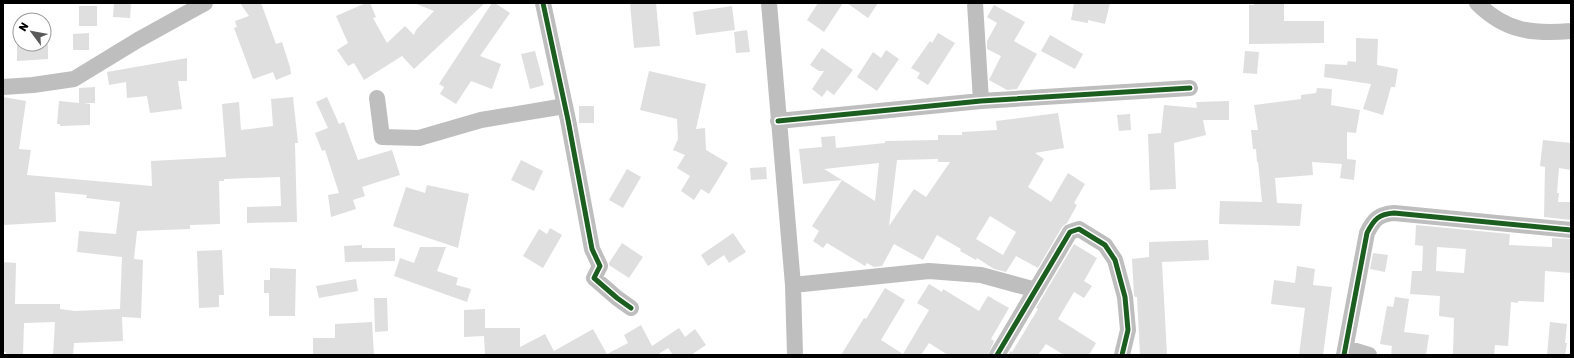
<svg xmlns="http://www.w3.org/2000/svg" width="1574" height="358" viewBox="0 0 1574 358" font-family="Rubik,sans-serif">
<rect width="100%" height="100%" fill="#fff"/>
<!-- building -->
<path fill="#dfdfdf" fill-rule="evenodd" d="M114,3H131L130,18L113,17Z
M240,3H261L276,44L282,42L290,67L291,74L276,80L273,72L253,79L234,28L237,27L235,21L249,16Z
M366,3H370L376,17L373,18L387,43L405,26L414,35L416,30L434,11L414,3H485L414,69L402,56L364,80L354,63L348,66L337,50L348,43L336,16Z
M492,3H495L510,13L480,56L501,64L492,89L471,81L456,104L440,94L444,87L439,84Z
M630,3H656L660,46L634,48Z
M818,3H843L824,32L807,20Z
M847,3H878L868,18Z
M1074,3H1110L1105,24L1088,20V23L1071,20Z
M1254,3H1284V21H1324V43L1249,44V5H1254Z
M994,5L1025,22L1014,41L1037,54L1017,89L1007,90L989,80L1001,56L987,49V41L997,23L987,17Z
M79,6H97V26H79Z
M732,6L735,30L696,35L693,12Z
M747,30L750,52L736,53L734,32Z
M89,33V50H73V34Z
M938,33L955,43L928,85L917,78L920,73L911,68L930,41L932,43Z
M1050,35L1083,54L1075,69L1041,51Z
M1356,38L1378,39L1377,65L1398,69L1395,87H1391L1383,115L1363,109L1371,84L1324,77L1325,64L1347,65L1348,61L1356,62Z
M17,44H48V59L17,61Z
M822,48L853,70L834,95L827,90L822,97L812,89L824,71H819L810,65Z
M886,50L899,59L877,91L857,77L873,52L881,58Z
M535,51L544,85L530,89L521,54Z
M1245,51L1259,52L1257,74L1243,73Z
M187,58V81H178L182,109L150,113L147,96L127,98L126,82L109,85L107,72Z
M649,71L706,84L696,129L705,128L706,150L728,163L709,194L701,189L694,200L681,191L690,176L677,168L685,155L673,150L678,139L677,119L640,110Z
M95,87V103H84L90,104V125L60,126V124H57L59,101L79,103V88Z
M1317,88L1332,89L1331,105L1360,110L1356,133L1347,132V159L1356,160L1354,180L1340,178L1342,164L1312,162L1313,175L1275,178L1277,203L1302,204L1300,226L1219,224L1220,201L1262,202L1258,162H1257L1256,149H1253L1251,130H1258L1254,105L1301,99V95L1316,93Z
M3,97L26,101L19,149L31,150L27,175L152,186L151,161L226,157L222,104L239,102L241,130L273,126L271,99L293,97L298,143H295L297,222L247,223V207L281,206L280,177L224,179V181H219L220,224L190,225V229L137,231L134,259L143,260L141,318L122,317L123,341L74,343L73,355H53L55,322L24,323L23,355H6V352H4L3,262L16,263L15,304H60V309L75,311L120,309L122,257L77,252L79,231L116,234L120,202L86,198L87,195L55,192L56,222L3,225Z
M327,97L339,124L344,122L358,160L392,150L400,175L362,187L365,196L353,200L356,209L331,217L328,195L339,193L325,150L322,151L315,133L328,128L316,102Z
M1229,101V120H1203L1206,135L1174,143L1176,189L1150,190L1148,134L1161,133L1164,105L1197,108L1196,102Z
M579,106H594V123H579Z
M1058,113L1064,148L1035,153L1044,159L1028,187L1051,202L1068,173L1085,184L1074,203L1077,205L1067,223L1062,227L1038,268L1016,256L1006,272L994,269L977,258L976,260L960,251L961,249L937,235L923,260L894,244L882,266L874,267L867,263L865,266L827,243L823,248L813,241L819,231L812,226L842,180L875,201L879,163L824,169L842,180L803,184L799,149L822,147L821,137L835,136L836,148L885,143V141L938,140V135H962V132L997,130L996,121ZM938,159V162H950L926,197L914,189L889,226L897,160ZM990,216L1016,232L1003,255L976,239Z
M1130,114L1131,130L1119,131L1117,115Z
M1543,140L1571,143V170L1559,168L1557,193H1559L1558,202H1571V220L1544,217L1545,167L1540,166Z
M521,160L543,171L534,191L511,180Z
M766,167L767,179L751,180L750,168Z
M627,169L641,177L623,208L609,200Z
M427,185L469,194L458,248L393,226L406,187L425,193Z
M1416,225L1510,234L1509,245L1552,247V238L1571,239V273L1545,271L1544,302L1518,301V303L1511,302L1508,346L1495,345L1494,355L1472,354V355H1453L1454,318L1439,316L1440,296L1410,294L1412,271H1422L1423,246L1415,245ZM1437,247L1466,249L1464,273L1436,271Z
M550,228L562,235L543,268L523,256L539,229L547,234Z
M733,233L746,252L729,263L724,255L708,266L701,255Z
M1208,240L1209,260L1162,262L1167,355H1140L1137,297H1135L1134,295L1132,259L1149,257V242Z
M622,243L643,257L629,278L609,265V263Z
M1074,244L1097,258L1084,281L1092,286L1084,298L1074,292L1058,319L1096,343L1089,355H1064L1046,344L1038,355H1008L1010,351L1012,352L1038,309L1036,308Z
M362,245V248H395V261L345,262L344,246Z
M420,247H446L437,271L458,278L456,285L471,289L467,302L394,276L400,258L414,263Z
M222,250L224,295H219V307L199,308L197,251Z
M1373,253L1388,255L1385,272L1370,269Z
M1297,266L1315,269L1313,285L1332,287L1323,355H1299L1305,308L1271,304L1274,280L1295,283Z
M270,268L296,269L295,316H269V293H264V280H270Z
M356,279L358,291L319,298L316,286Z
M929,284L942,292L943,289L979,311L988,296L1009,308L991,339L994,341L988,355H948L929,343L921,355H841L864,318L866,319L885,288L905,300L881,340L903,354L929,310L917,303Z
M1395,297L1409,299L1404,332L1429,335L1426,355H1391L1392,346L1380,344L1387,306L1393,307Z
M374,298H387L388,331L375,332Z
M485,309V328H520V347L545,334L554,351L593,329L607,354L628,343L624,335L641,325L652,346L679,328L685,337L695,329L706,345L691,355H673L668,348L657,355H485L484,336L464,337V310Z
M372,322L374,355H313V338H335V324Z
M1550,322L1567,324L1565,343H1567L1565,355H1547Z"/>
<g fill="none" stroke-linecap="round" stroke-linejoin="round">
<!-- minor -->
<path stroke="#bebebe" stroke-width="16" d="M543,3L568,120L592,249L600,266L594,278L617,298L631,308
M769,3L793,285L795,355
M975,3L981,101
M1477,3C1506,32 1533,34 1571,31
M3,87L33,85L74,79L138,40L205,3
M377,98L382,137L419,138L481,120L565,106
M778,121L981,101L1190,88
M793,285L929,271L981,275L1036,290
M1346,348L1369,355
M997,355L1070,232L1079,229L1105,245L1115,260L1125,297L1128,330L1122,355
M1344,355L1367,233C1374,219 1379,214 1394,213L1571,230"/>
<!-- cycleway casing -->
<g stroke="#fff" stroke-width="8">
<path id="cycleway" d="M543,3L568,120L592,249L600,266L594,278L617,298L631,308
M778,121L981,101L1190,88
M997,355L1070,232L1079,229L1105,245L1115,260L1125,297L1128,330L1122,355
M1344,355L1367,233C1374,219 1379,214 1394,213L1571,230"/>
</g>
<!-- cycleway -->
<use href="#cycleway" stroke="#1b5e20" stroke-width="5"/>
</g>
<!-- border -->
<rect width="1574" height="358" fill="none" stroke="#000000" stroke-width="8"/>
<!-- north arrow -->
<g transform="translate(32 32) rotate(302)"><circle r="19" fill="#ffffff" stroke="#999999"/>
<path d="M0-3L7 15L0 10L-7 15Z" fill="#595959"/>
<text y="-6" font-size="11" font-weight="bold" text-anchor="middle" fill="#000000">N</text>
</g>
</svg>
